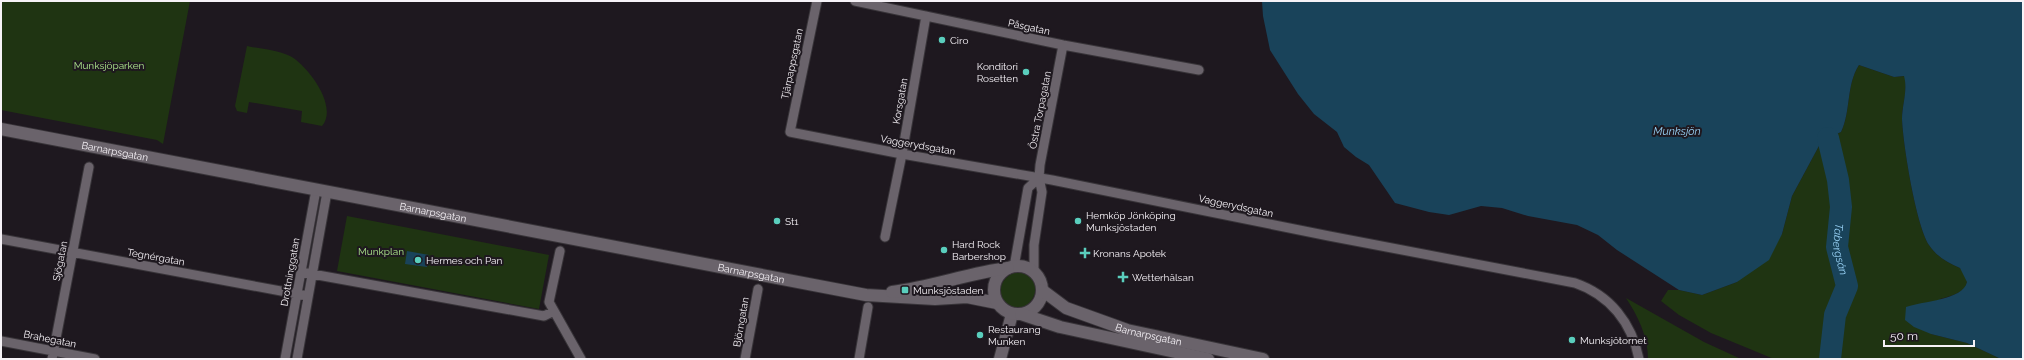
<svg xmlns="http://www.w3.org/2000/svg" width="2024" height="360" viewBox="0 0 2024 360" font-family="Raleway,sans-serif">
<rect width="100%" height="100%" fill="#1e181f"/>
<!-- green -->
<path fill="#1f3412" d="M1,1H190L163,144L157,140L1,110Z
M247,46C261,49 277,50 290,56C307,65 339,106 322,126L301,122L302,111L249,102L247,113L237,111L235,106Z
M1859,65L1894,77L1905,76C1908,90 1902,105 1902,119C1903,144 1916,225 1929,245C1937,257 1947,262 1960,268C1978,288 1957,295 1940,299L1931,334L1967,343L2001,359H1774L1711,333L1679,315L1661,301L1668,290H1679L1702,295L1737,282L1782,234L1792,196L1820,144L1828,138L1841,132C1851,112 1846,85 1859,65Z
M347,216L549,255L539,309L337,271Z
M1017,272C1056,276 1025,327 1004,301C995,289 1004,275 1017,272Z
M1626,298L1704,342L1741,359H1648C1648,337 1638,316 1626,298Z"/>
<!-- water -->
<path fill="#19435a" d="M1262,1H2023V359H2001L1967,343L1931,334L1914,327L1905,320L1906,307C1923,301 1963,300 1967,282L1960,268C1947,262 1937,257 1929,245C1916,225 1903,144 1902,119C1902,105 1908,90 1904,76L1894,77L1859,65C1846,85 1851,112 1841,132L1828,138L1820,144L1792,196L1782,234L1769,260L1737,282L1702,295L1679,290L1617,250L1598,235L1577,225L1528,216L1502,208L1481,206L1449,215L1429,212L1395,203L1369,165L1356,157L1344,147L1337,132L1314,114L1298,94L1270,50L1263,16Z
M407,251L429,255L427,267L405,264Z"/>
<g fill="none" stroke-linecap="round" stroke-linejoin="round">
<!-- river -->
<path stroke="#19435a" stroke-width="22" id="s1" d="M1828,138L1838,180L1841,207L1837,247L1847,286L1835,315L1830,359"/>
<!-- minor casing -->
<g stroke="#383439" stroke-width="11">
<path id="minor" d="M817,1L790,132L902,154L1052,180L1329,236L1575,283C1610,295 1632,323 1639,359
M855,1L1063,45L1199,70
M885,237L902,154L926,16
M1,239L308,296
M560,251L549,302L581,359
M1014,267L1028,188L1039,178
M301,272L544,316L554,311
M1034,273V245L1042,192L1039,178L1040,165L1063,45
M1,341L95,359
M52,359L89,167
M285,359L316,190
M297,359L327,192
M745,359L758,289
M859,359L868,307"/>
</g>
<!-- tertiary casing -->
<g stroke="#383439" stroke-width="14">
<path id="tertiary" d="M1000,359L1012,314"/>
</g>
<!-- secondary casing -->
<g stroke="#383439" stroke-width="14">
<g id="secondary">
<path id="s2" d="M1,129L866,295L935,299L967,297L997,303"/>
<circle cx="1018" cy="290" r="24"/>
<path id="s3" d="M1042,290L1066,308L1127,330L1263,359"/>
<path d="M892,292C932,287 969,273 1008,268"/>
<path d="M1021,314L1060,327L1208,359"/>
</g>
</g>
<!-- minor -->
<use href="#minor" stroke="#6a636b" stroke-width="9"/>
<!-- tertiary -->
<use href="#tertiary" stroke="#6a636b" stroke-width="12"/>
<!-- secondary -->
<use href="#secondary" stroke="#6a636b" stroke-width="12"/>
</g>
<!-- markers -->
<g fill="#5acebd" stroke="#1e181f" stroke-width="1.5">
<circle cx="942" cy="40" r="4"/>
<circle cx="1026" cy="72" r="4"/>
<circle cx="777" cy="221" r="4"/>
<circle cx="1078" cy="221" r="4"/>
<circle cx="944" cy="250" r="4"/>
<path d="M1083 247h4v4h4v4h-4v4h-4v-4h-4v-4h4z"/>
<circle cx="418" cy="260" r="4"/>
<path d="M1121 271h4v4h4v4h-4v4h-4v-4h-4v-4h4z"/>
<rect x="901" y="286" width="8" height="8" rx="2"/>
<circle cx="980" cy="335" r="4"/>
<circle cx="1572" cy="340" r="4"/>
</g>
<g text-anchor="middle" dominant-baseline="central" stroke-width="4" stroke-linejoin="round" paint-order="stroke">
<!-- street labels -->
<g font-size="10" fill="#f6f2f7" stroke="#1e181f">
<text transform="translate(1029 27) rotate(12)">Påsgatan</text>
<text transform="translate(792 64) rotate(-78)">Tjärpappsgatan</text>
<text transform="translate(900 101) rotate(-80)">Korsgatan</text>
<text transform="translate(1040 110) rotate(-79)">Östra Torpagatan</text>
<text transform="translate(918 145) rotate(10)">Vaggerydsgatan</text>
<text stroke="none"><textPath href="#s2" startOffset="116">Barnarpsgatan</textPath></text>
<text transform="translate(1236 206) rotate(12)">Vaggerydsgatan</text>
<text stroke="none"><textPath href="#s2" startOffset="440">Barnarpsgatan</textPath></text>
<text transform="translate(156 257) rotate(10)">Tegnérgatan</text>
<text transform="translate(60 261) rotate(-79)">Sjögatan</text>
<text transform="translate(290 272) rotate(-80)">Drottninggatan</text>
<text stroke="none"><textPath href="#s2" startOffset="764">Barnarpsgatan</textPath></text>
<text transform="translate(741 322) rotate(-80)">Björngatan</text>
<text stroke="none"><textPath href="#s3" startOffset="117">Barnarpsgatan</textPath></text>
<text transform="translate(50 339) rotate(11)">Brahegatan</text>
</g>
<!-- poi labels -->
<g font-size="10" fill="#f6f2f7" stroke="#1e181f" text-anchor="start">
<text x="950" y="40">Ciro</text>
<text x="1018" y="66" text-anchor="end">Konditori<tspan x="1018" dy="12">Rosetten</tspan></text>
<text x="1086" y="215">Hemköp Jönköping<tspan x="1086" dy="12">Munksjöstaden</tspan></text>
<text x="785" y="221">St1</text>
<text x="952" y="244">Hard Rock<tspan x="952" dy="12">Barbershop</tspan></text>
<text x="1093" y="253">Kronans Apotek</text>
<text x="426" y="260">Hermes och Pan</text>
<text x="1132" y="277">Wetterhälsan</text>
<text x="913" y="290">Munksjöstaden</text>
<text x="988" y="329">Restaurang<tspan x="988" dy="12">Munken</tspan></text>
<text x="1580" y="340">Munksjötornet</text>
</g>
<!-- park labels -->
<g font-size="10" fill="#ace58c" stroke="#1e181f">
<text x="109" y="65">Munksjöparken</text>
<text x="381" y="251">Munkplan</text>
</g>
<!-- water labels -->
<g font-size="11" font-style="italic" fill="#99d3f7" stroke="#1e181f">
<text x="1677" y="131">Munksjön</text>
<text stroke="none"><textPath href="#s1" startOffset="113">Tabergsån</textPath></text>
</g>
</g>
<!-- border -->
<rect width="2024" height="360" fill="none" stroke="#f6f2f7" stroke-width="4"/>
<!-- scale -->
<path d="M1884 340v6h90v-6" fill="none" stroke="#f6f2f7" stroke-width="2"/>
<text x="1890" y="340" font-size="12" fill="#f6f2f7" stroke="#1e181f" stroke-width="3" paint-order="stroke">50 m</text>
</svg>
